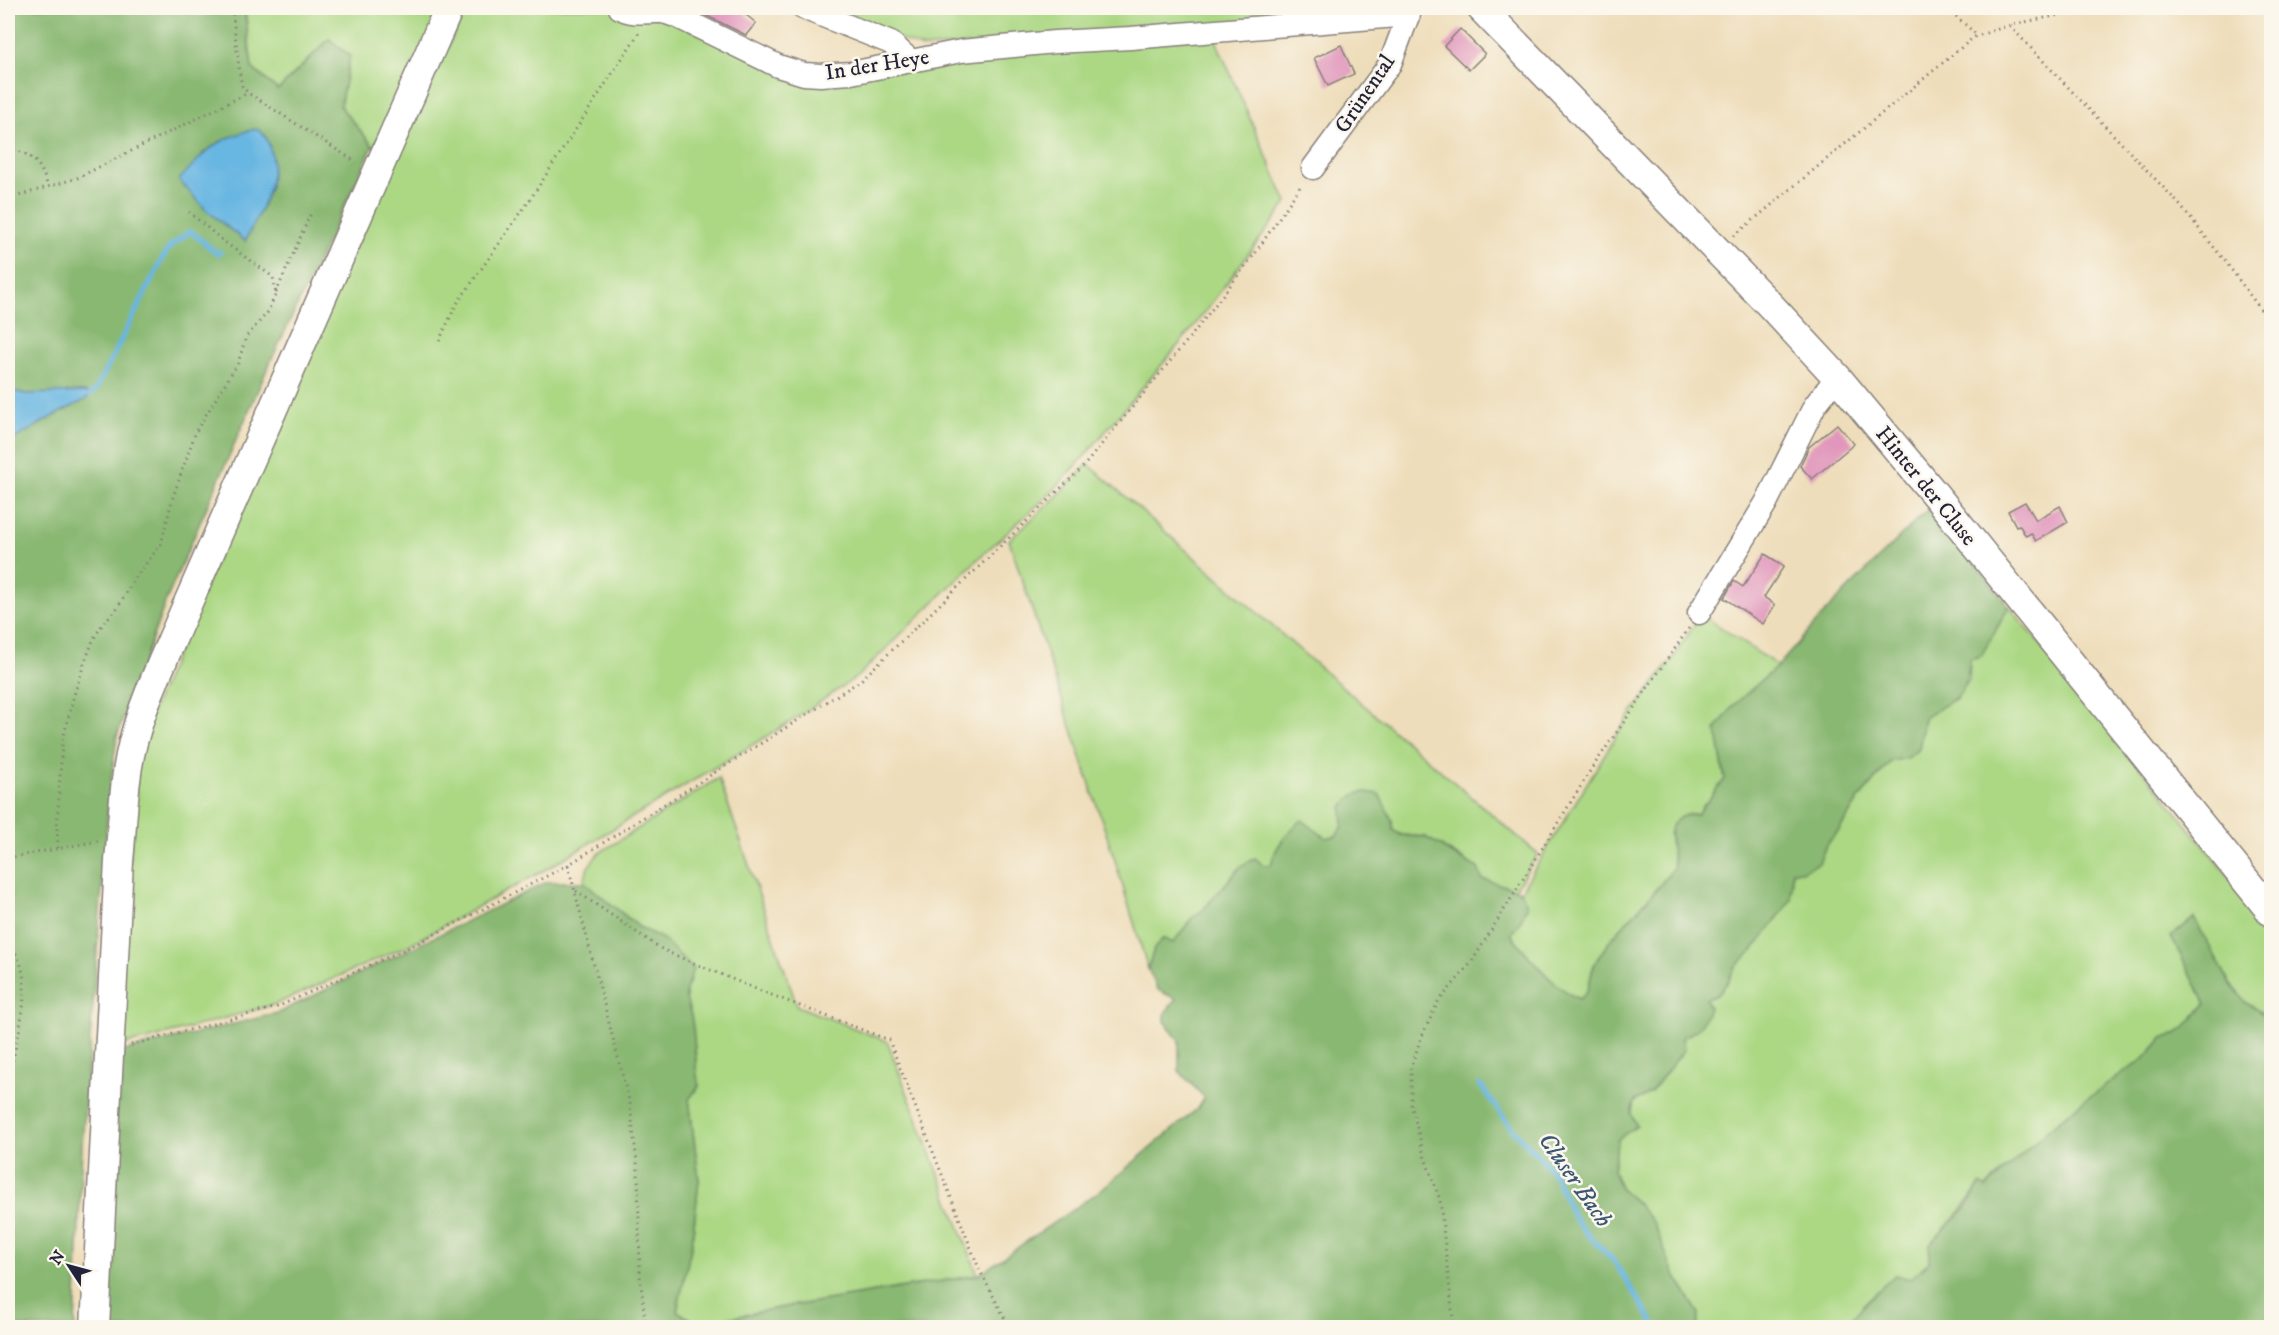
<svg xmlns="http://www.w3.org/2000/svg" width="2279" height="1335" viewBox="0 0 2279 1335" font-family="'IM FELL DW Pica',serif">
<rect width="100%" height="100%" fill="#fbf7ec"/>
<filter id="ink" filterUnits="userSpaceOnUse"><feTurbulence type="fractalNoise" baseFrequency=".0167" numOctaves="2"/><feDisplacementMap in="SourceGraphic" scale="12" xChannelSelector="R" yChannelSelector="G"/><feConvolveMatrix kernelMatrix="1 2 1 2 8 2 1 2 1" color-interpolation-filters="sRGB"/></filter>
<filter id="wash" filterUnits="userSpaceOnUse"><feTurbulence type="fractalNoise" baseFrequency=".008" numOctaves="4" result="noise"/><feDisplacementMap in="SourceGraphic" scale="24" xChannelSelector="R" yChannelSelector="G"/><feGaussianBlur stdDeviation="1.35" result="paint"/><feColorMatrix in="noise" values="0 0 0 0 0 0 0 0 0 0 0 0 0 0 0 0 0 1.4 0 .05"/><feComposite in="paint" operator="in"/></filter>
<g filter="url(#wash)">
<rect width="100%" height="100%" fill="#eeddba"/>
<!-- green -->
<path fill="#acd884" stroke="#677d60" stroke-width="1.5" d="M245,8H443L374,147L340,106L350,56L329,39L278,90L252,68Z
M466,8H610L667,19L779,69L1214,36L1287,203L1192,329L1082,459L1052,492L981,556L858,676L787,724L548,868L407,946L276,1004L146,1040L115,1046L139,742L291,385Z
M818,8H1272L1279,24L923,48Z
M1088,464L1311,660L1538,854L1515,889L1482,879L1463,859L1425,837L1401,835L1393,830L1343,826L1336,836L1326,838L1271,865L1241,866L1203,910L1192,918L1173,944L1163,939L1154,949L1148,969L1113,854L1009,540L1056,497Z
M2009,606L2271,928V1019L2246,1003L2230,983L2194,918L2171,937L2206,1004L2184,1028L2175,1035L2163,1038L2145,1058L2081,1103L2048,1130L1985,1188L1980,1184C1966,1208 1949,1224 1930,1244L1929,1262L1910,1279L1895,1275L1865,1303L1845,1327H1697L1699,1314L1674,1274L1637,1203L1621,1189L1613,1171L1618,1139L1631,1114L1634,1102L1651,1092L1684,1050L1682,1037L1706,999L1717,995L1727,983L1735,967L1754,949L1791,900L1792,871L1819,863L1826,845L1840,829L1860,797L1891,761L1907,758L1919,749L1924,718L1941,706L1956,699L1969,680L1970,659L1994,634Z
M1701,614L1778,666L1734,705L1721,757L1725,779L1697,814H1690L1669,833L1674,866C1652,901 1616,926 1595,963C1588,975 1593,991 1579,999C1555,989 1527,955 1511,934L1521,920L1527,906L1521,891L1621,728L1671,661Z
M719,778L797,1006L887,1041L978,1275L773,1309L702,1324L693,1321L677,1311L692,1243L699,1180L689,1099L699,1086L695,1069L696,1057L690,1012L686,1003V989L691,979L663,939L639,927L584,882L588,867L599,853Z"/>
<!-- forest -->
<path fill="#89b872" stroke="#566d56" stroke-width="1.5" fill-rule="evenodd" d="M8,8H244L252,68L278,90L329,39L350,56L340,106L373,146L267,369L165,603L117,736L109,795L82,1144L75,1327H8V443L53,416L85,400V392L26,394L8,390ZM265,135C283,176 263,205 245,241L223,224L202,154L221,141Z
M1928,509L1944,525L2009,606L1981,656L1970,659C1967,701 1954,697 1924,718L1919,749L1907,758L1891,761L1860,797L1840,829L1826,845L1819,863L1802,871H1792L1791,900L1754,949L1735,967L1727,983L1717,995L1706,999L1709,1008C1704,1022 1698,1033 1682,1037L1684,1050L1651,1092L1634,1102L1631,1114L1637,1126L1618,1139L1613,1171L1621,1189L1637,1203L1654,1224L1674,1274L1699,1314L1697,1327L103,1328L117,1053L278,1013L547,882H584L639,927L663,939L693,968C692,976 687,982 686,990C684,998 688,1004 690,1012C697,1036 693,1062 699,1086L689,1099L699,1180L692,1243L677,1311L693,1321L702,1324L773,1309L978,1275L1098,1192L1197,1109L1204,1097L1179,1071V1041L1165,1021V1013L1176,999L1158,990L1148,969L1154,949L1163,938L1173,943L1192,918L1203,910L1241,866L1255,858L1263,865H1271C1274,848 1288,831 1302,820L1326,838L1336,836L1343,826L1342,807C1354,792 1360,790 1379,794L1392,820L1393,830L1401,835L1425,837L1440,845L1450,853L1478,868L1482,879L1521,891L1527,905L1521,920L1511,934C1527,955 1555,989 1579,999C1593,991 1588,975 1596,962C1616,926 1652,901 1674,866C1671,841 1661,815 1697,814L1725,779L1716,729L1734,705L1778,666L1829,608Z
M2194,918L2230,983L2246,1003L2271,1019V1327H1845L1865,1303L1895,1275L1910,1279L1929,1262L1930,1244L1968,1205L1980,1184L1986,1188L2048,1130L2081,1103L2145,1058L2163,1038L2175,1035L2184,1028L2206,1004L2171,937Z"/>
<!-- water -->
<path fill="#67b6e2" stroke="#446c8e" stroke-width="1.5" d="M256,129C263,131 265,136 268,142C282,177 260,211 245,241L206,210L179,180C204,152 218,137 256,129Z
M8,390L26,394L85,392L90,395L85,400L53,416L8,443Z"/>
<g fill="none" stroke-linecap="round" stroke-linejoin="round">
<!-- stream -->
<path stroke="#67b6e2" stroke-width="5" d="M90,395L96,389L165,254L170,247L190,231L218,254L220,252
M1480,1085L1513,1130L1545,1163L1556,1178L1571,1213L1583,1230L1613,1260L1657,1328"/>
</g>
<g id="blocks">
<!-- building -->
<path fill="#e197bc" d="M694,8H750L745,14L756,23L746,35L701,13Z
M1460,29L1485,54L1469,70L1444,46Z
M1341,45L1354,74L1328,86L1314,58Z
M1837,424L1854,444L1812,479L1800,466L1809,447Z
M2025,502L2036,520L2060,506L2068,522L2036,541L2031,533L2026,536L2019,525L2016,526L2008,511Z
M1765,554L1784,566L1764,597L1775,605L1763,624L1724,598L1734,581L1743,587Z"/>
</g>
</g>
<g filter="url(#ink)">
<use href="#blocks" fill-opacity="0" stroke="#88807a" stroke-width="1.5"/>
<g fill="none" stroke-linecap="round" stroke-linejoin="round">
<!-- minor casing -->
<g stroke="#88807a" stroke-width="25">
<path id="minor" d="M620,8C634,16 647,11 661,12C666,12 671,15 676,16L778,66L804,74L820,75L851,73L961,51L1055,42L1131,38L1409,15
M803,8L891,43L910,60
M1313,168L1390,64L1411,8
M1699,613L1766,503L1815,405L1837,377"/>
</g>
<!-- major casing -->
<g stroke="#88807a" stroke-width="31">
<path id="major" d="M1481,8L1770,305L1837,377L1937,497L2272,913
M95,1328L119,861C123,822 123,781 133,742C144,700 163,661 180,621L449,8"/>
</g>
<!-- path -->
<path stroke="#88807a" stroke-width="3" stroke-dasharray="1.5 4.5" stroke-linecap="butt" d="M232,8L240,76L242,86L248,93L356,162
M1947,8L1978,36
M2010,26L2179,204L2225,261L2272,325
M8,148C34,155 40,162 48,187
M8,199L77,178L248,93
M1734,236L1974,37L2010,25L2094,8
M276,293L311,213
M439,341L456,305L529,201L640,31
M58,848L57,828L62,743L74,695L84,664L94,638L104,622L116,610L135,578L161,544L173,497L196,431L238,363L246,337L267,313L276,294L273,277L223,241L189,212
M8,858L98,841
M568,865L630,1104L638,1171L640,1276L646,1328
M576,891L660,948L672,954L756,989L889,1040L980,1271L1010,1328
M8,944C41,974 14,1045 8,1083
M131,1045L277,1007L408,948L568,865L860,681L1083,467L1195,331L1256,252L1302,184
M1454,1328L1440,1200L1424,1155L1411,1104V1067L1421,1038L1438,1002L1471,963L1592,768L1689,628"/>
<!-- minor -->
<use href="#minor" stroke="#fff" stroke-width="22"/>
<!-- major -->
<use href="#major" stroke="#fff" stroke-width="28"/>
</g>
</g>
<g text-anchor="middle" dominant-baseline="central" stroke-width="5" stroke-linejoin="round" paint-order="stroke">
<!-- street labels -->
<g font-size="22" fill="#22223b" stroke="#fbf7ec">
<text transform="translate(877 65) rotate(-9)">In der Heye</text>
<text transform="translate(1365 94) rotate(-56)">Grünental</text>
<text transform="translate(1926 486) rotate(51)">Hinter der Cluse</text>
</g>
<!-- water labels -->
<g font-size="24" font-style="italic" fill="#3a5675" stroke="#fbf7ec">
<text transform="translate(1575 1180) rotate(55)">Cluser Bach</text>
</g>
</g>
<!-- margin -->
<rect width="2279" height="1335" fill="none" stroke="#fbf7ec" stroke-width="30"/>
<!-- north arrow -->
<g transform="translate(69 1266) rotate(306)" stroke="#fbf7ec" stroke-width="4.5" paint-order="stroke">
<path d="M0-4.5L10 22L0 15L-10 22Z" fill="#22223b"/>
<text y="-9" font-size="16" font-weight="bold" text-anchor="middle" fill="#22223b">N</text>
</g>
</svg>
